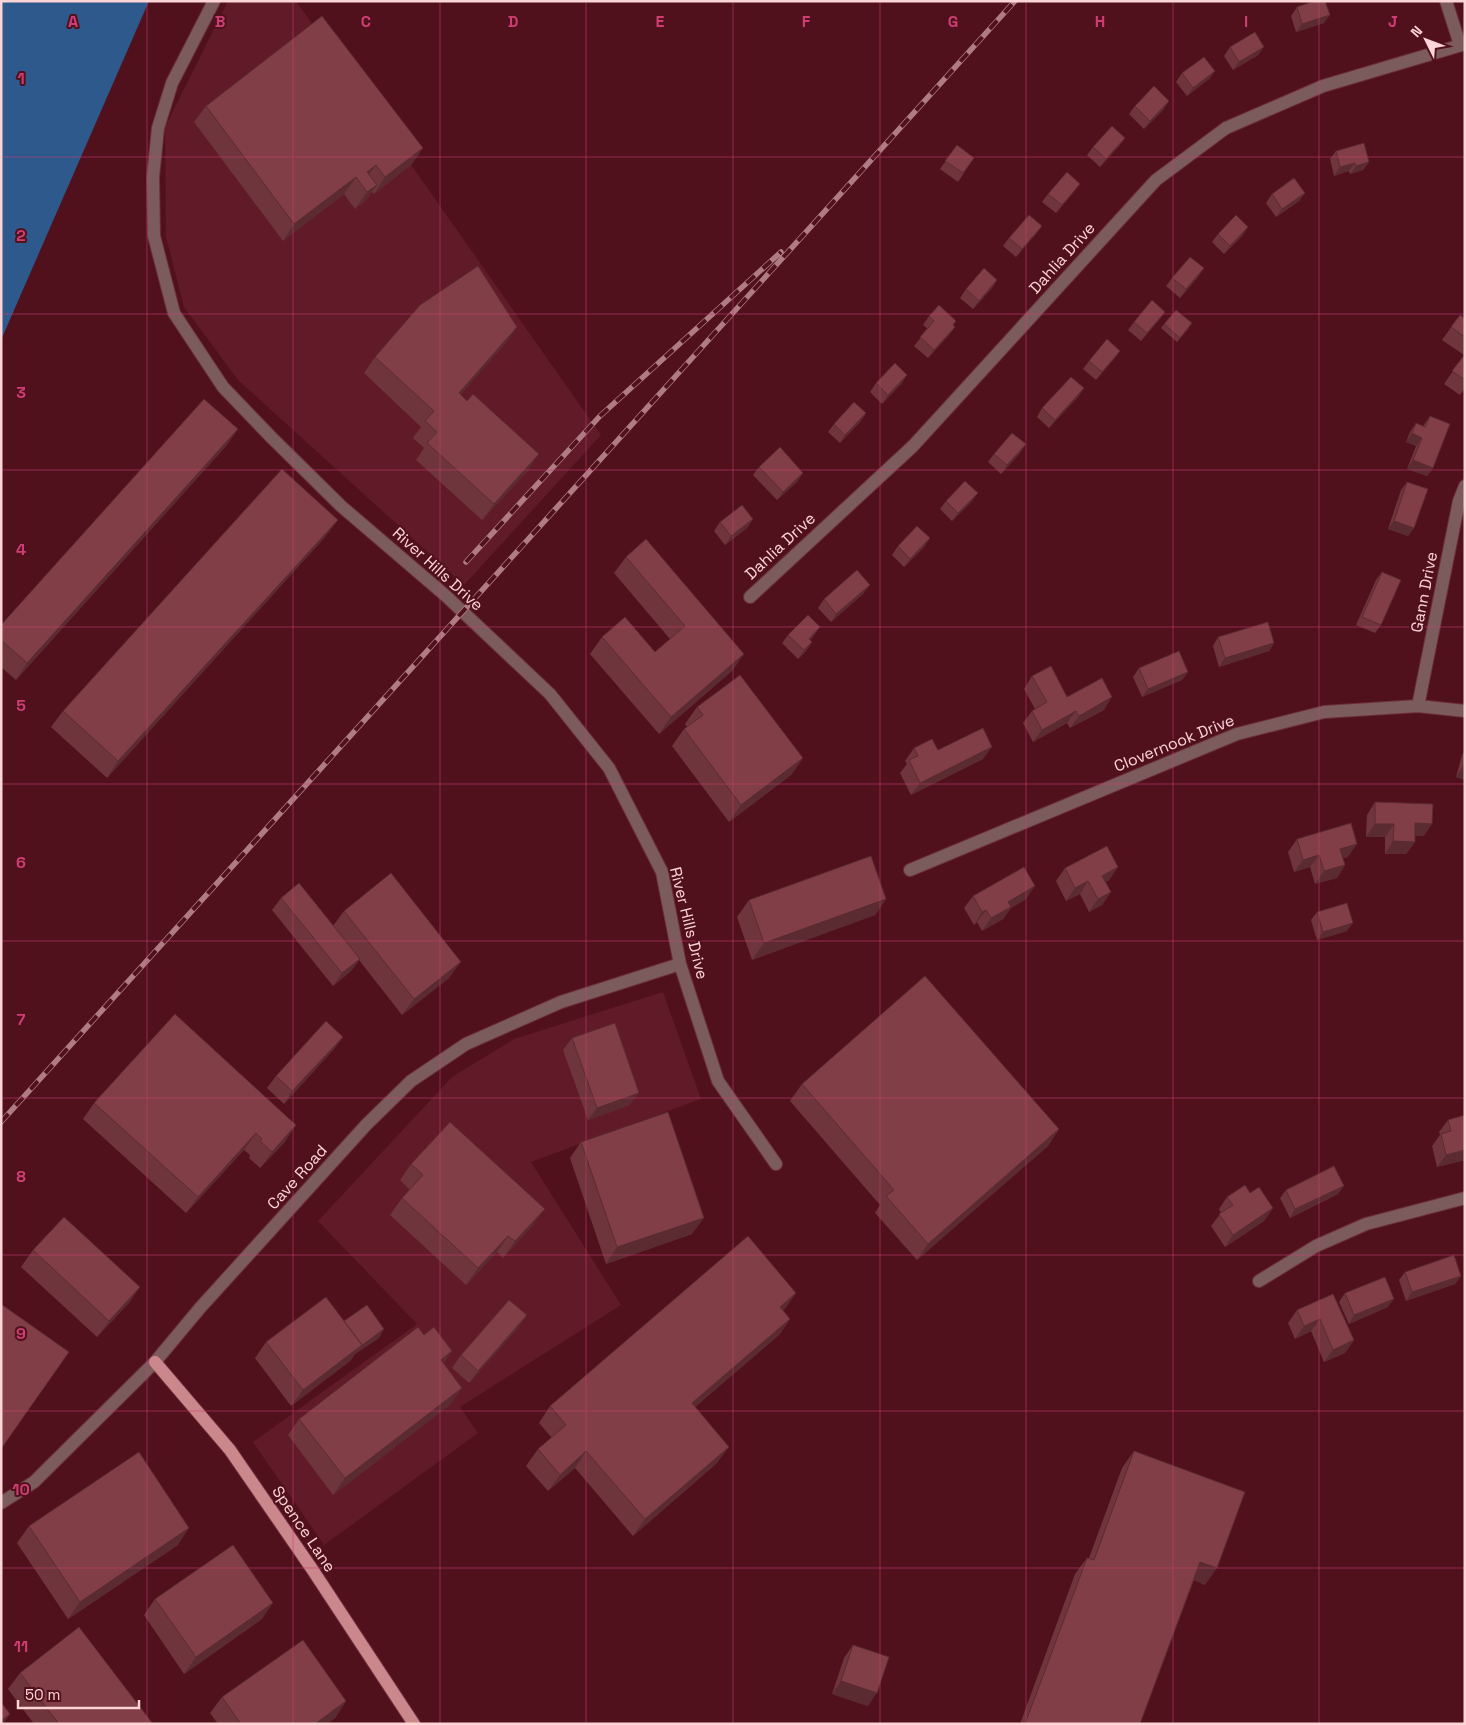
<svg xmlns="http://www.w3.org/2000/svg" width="1466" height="1725" viewBox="0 0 1466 1725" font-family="'Space Grotesk',sans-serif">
<rect width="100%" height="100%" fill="#50111d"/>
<!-- built -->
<path fill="#611a27" d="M228,1H296L601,435L464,585L238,380L184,307L166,237L165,127Z
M663,992L701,1099L531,1162L621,1305L460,1407L478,1433L324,1545L253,1442L417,1324L318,1221L452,1077L514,1039Z"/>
<!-- water -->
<path fill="#2d598d" d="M1,1H149L1,340Z"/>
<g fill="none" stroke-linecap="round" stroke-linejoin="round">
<!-- minor casing -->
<g stroke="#6c303b" stroke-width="14">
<path id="minor" d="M214,1L172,83L158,128L153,177L154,236L174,313L223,387L271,437L341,506L446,596L550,694L609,768L662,872L680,964L718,1081L776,1164
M1446,1L1460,45
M750,597L913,446L1156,180L1226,128L1323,86L1465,44
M1418,706L1459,501L1465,486
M910,870L1237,734L1324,712L1418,706L1465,711
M1259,1281L1316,1246L1366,1224L1465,1198
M1,1503L34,1482L155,1362L200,1308L288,1211L366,1125L411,1081L466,1044L561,1002L680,964"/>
</g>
<!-- major casing -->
<g stroke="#6c303b" stroke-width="14">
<path id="major" d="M155,1362L230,1450L312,1569L414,1724"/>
</g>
<!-- minor -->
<use href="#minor" stroke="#7c5b5d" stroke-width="12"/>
<!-- major -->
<use href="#major" stroke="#cb878c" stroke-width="12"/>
<!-- rail casing -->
<g stroke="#af7c83" stroke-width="5.5">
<path id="rail" d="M466,562L600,416L781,252
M1,1122L1015,1"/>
</g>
<!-- rail -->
<use href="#rail" stroke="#50111d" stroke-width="4" stroke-dasharray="11" stroke-linecap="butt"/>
</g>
<!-- wall -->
<path fill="#6f353c" d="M1297,7L1324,23L1296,32L1291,16Z
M1230,47H1264L1258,55L1233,70L1224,56Z
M1215,71L1209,79L1187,96L1176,82L1182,73Z
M1169,101L1163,110L1144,129L1129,114L1135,106Z
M206,106L423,148L411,165L374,194L372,192L365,201L355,209L344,194L283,241L194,122Z
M1125,138L1119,146L1100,167L1087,155L1093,147Z
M957,145L974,158L958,182L940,169Z
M1336,151L1369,162L1363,170L1350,174L1349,171L1334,176L1330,159Z
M1074,192L1056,213L1042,202L1048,194Z
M1305,193L1299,201L1276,217L1266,203L1272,194Z
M1042,226L1036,234L1016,257L1003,246L1009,238Z
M1248,227L1242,236L1224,254L1212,242L1218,234Z
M1204,268L1198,277L1180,298L1166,286L1172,278Z
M997,280L992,288L973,309L960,298L966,289Z
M1165,312L1159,320L1141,341L1128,330L1134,322Z
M1460,315L1465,318V388L1460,395L1444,384L1464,355L1442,340Z
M929,316L955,327L949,335L928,358L914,346L928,329L923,325Z
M1164,324L1189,328L1177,342L1161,328Z
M517,327L505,344L460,395L528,471L482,520L416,460L424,448L413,438L421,427L364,373L375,357Z
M1120,351L1114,359L1096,380L1083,369L1089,361Z
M907,375L901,384L882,404L870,392L876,383Z
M1084,388L1078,397L1049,428L1037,417L1042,408Z
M866,413L860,422L840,443L828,432L834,424Z
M1430,416L1433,468L1427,476L1407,469L1416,446L1406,442L1410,432L1416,423L1423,426Z
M238,429L226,446L16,680L1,667V625Z
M1026,444L1020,453L1001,474L988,462L994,454Z
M759,467L798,481L777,500L753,475Z
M1407,482L1414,528L1408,536L1388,529L1401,490Z
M946,501H972L952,521L940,509Z
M753,519L747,528L725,545L714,531L720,522Z
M326,536L107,778L51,727L63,711Z
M930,538L924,547L904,567L892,555L898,546Z
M626,557L733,670L659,734L590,654L602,637L655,652L670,639L614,573Z
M1382,572L1381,625L1375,633L1356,625L1376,580Z
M864,593L831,622L818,608L824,599Z
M788,635L814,636L810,640L812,642L806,651L798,659L782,643Z
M1218,637L1274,643L1269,651L1219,667L1213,646Z
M1139,668L1188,672L1182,680L1142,697L1133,677Z
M1032,676L1067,697L1104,710L1070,728L1067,723L1033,742L1023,723L1032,711L1035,709L1024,689Z
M697,707L803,758L791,775L729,822L672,746L684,729L687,727L685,724Z
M914,748L938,750L983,759L911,795L900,773L907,764L905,761Z
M1465,750V780L1456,777L1462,755Z
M1375,802L1424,836H1415V842L1406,854H1385V837H1366L1367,815Z
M1297,839L1348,857L1343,858L1345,865L1337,878L1315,884L1310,867L1294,872L1288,852Z
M1118,867L1109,880L1105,882L1111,892L1102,905L1089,912L1080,894L1066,901L1056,881L1065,868Z
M973,896L1026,899L1011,908L1003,919L982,931L977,922L974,925L964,908Z
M281,898L333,926L344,911L449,978L402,1015L359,960L351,971L333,986L272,910Z
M886,899L875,915L752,960L737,917L749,900Z
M1317,912L1347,931L1317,940L1311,920Z
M175,1014L285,1142L260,1168L249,1158L250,1155L244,1150L186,1213L83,1119L94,1103Z
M343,1037L334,1049L284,1104L267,1088L276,1076Z
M572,1038L630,1105L588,1120L563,1050Z
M802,1084L1059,1129L1048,1146L917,1260L875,1213L880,1205L790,1101Z
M1465,1115V1160L1437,1167L1432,1146L1440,1135L1439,1132L1448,1120Z
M581,1142L692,1234L606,1264L570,1158Z
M411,1164L533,1225L503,1258L497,1252L466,1285L390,1215L402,1198L410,1190L400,1180Z
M1286,1190L1338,1194L1290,1218L1280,1198Z
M1250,1193L1273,1208L1264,1221L1225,1247L1211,1226L1221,1213L1219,1209L1227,1197Z
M33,1250L140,1287L128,1304L97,1337L21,1267Z
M1405,1272L1461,1276L1455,1284L1406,1301L1399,1280Z
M796,1293L783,1310L790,1319L779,1335L695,1407L717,1463L633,1536L575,1468L548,1491L526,1466L538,1449L552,1438L539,1423L550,1406Z
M1345,1293L1388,1307L1349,1324L1339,1302Z
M1333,1294L1354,1340L1345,1353L1324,1362L1311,1331L1295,1339L1288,1323L1297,1310Z
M527,1315L518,1328L469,1383L452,1368L461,1355Z
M344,1321L379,1338L355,1354L350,1361L291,1406L255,1358L266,1342Z
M444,1364L451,1404L333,1495L288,1435L299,1419Z
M1134,1451L1205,1585L1194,1580L1140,1724H1020L1075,1574L1087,1558H1089L1122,1468Z
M29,1526L178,1545L68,1619L17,1543Z
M155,1599L262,1619L184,1674L144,1615Z
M853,1645L868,1706L832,1694L844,1658Z
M20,1673L153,1724H34L8,1689Z
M222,1697L346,1701L335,1718L327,1724H218L210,1713Z"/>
<!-- shaded-wall -->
<path fill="#5a2b31" d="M1330,15L1324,23L1296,32L1302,24Z
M1264,47L1258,55L1233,70L1239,62Z
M1215,71L1209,79L1187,96L1193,88Z
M1169,101L1163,110L1144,129L1150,121Z
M1125,138L1119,146L1100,167L1106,159Z
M423,148L411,165L374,194L385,177Z
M1369,162L1363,170L1350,174L1356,166Z
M1355,163L1349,171L1334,176L1340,167Z
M376,165L364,181L367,172Z
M356,177L344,194L283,241L294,224Z
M1080,184L1074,192L1056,213L1062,205Z
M377,185L365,201L355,209L367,192Z
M1305,193L1299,201L1276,217L1282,209Z
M1042,226L1036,234L1016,257L1022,249Z
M1248,227L1242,236L1224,254L1230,246Z
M1204,268L1198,277L1180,298L1186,289Z
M997,280L992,288L973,309L979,301Z
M1165,312L1159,320L1141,341L1147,333Z
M517,327L505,344L447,410L459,393Z
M955,327L949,335L928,358L934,350Z
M1120,351L1114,359L1096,380L1102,372Z
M907,375L901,384L882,404L888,395Z
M1084,388L1078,397L1049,428L1055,420Z
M866,413L860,422L840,443L845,435Z
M238,429L226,446L16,680L27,663Z
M1412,433L1422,438L1416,446L1406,442Z
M1026,444L1020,453L1001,474L1007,465Z
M539,454L528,471L482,520L494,504Z
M1413,460L1433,468L1427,476L1407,469Z
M803,473L798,481L777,500L783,492Z
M978,493L972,501L952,521L958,513Z
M753,519L747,528L725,545L731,536Z
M338,520L326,536L107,778L118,761Z
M1394,521L1414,528L1408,536L1388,529Z
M930,538L924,547L904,567L910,559Z
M870,585L864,593L831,622L836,614Z
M820,627L814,636L803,648L809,639Z
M812,642L806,651L798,659L804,650Z
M1274,643L1269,651L1219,667L1225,658Z
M744,654L733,670L659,734L671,717Z
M1188,672L1182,680L1142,697L1148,689Z
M1112,697L1104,710L1070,728L1079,716Z
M1076,711L1067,723L1033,742L1042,730Z
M992,747L983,759L911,795L920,783Z
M803,758L791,775L729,822L741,805Z
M1464,765L1465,780L1456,777Z
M1415,823L1432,824L1424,836H1406Z
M1375,824H1394L1385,837H1366Z
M1393,841L1415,842L1406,854H1385Z
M1357,844L1348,857L1332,862L1340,849Z
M1319,855L1310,867L1294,872L1303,860Z
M1345,865L1337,878L1315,884L1324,871Z
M1118,867L1109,880L1093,888L1102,876Z
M1088,881L1080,894L1066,901L1075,888Z
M1035,886L1026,899L1011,908L1003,919L982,931L991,918L1008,902Z
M1111,892L1102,905L1089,912L1098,899Z
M886,899L875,915L752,960L764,943Z
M986,910L977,922L974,925L982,912Z
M1353,923L1347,931L1317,940L1323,932Z
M360,959L351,971L333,986L342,973Z
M461,962L449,978L402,1015L414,999Z
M343,1037L334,1049L284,1104L292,1091Z
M639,1093L630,1105L588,1120L597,1108Z
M296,1125L285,1142L260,1168L272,1152Z
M1059,1129L1048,1146L917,1260L928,1244Z
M256,1133L244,1150L186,1213L198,1197Z
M1465,1150V1160L1437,1167L1446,1155Z
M1344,1186L1338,1194L1290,1218L1295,1209Z
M1273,1208L1264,1221L1225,1247L1233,1235Z
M545,1209L533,1225L503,1258L515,1241Z
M704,1218L692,1234L606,1264L617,1247Z
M508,1236L497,1252L466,1285L478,1268Z
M1461,1276L1455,1284L1406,1301L1412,1292Z
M140,1287L128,1304L97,1337L109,1321Z
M796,1293L785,1309L768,1323L780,1307Z
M1394,1299L1388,1307L1349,1324L1354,1315Z
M527,1315L518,1328L469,1383L478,1371Z
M790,1319L779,1335L680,1420L692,1403Z
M1320,1319L1311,1331L1295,1339L1304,1326Z
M384,1329L379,1338L355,1354L350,1361L291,1406L303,1390L362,1345Z
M1354,1340L1345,1353L1324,1362L1333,1350Z
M452,1351L441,1368V1360Z
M462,1388L451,1404L333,1495L345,1478Z
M729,1447L717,1463L633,1536L645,1519Z
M586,1451L575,1468L548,1491L560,1475Z
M189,1528L178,1545L68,1619L80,1602Z
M1200,1562L1217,1568L1205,1585L1189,1578Z
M273,1603L262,1619L184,1674L196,1657Z
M841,1681L877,1693L868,1706L832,1694Z
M346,1701L335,1718L327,1724H315Z
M10,1714L3,1724H1V1721Z"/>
<!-- building -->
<path fill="#813e46" stroke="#5a2b31" d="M1314,1H1325L1330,15L1302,24L1297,7Z
M322,16L423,148L385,177L376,165L367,172L377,185L367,192L356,177L294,224L206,106Z
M1255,32L1264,47L1239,62L1230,47Z
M1204,57L1215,71L1193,88L1182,73Z
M1154,86L1169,101L1150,121L1135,106Z
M1112,126L1125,138L1106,159L1093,147Z
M1364,143L1369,162L1356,166L1355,163L1340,167L1336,151Z
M957,145L974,158L963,173L945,161Z
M1067,172L1080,184L1062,205L1048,194Z
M1294,178L1305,193L1282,209L1272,194Z
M1029,215L1042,226L1022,249L1009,238Z
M1236,215L1248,227L1230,246L1218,234Z
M1190,257L1204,268L1186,289L1172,278Z
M478,266L517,327L459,393L467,401L473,394L539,454L494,504L427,443L437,432L425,421L434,411L375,357L420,305Z
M984,268L997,280L979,301L966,289Z
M1152,300L1165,312L1147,333L1134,322Z
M939,305L956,321L953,325L955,327L934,350L920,337L934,321L929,316Z
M1176,310L1192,323L1180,338L1164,324Z
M1460,315L1465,318V337L1451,327Z
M1107,339L1120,351L1102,372L1089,361Z
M1465,354V380L1452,371Z
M895,363L907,375L888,395L876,383Z
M1071,377L1084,388L1055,420L1042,408Z
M204,399L238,429L27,663L1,640V625Z
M854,402L866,413L845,435L834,424Z
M1430,416L1450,424L1433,468L1413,460L1422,438L1412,433L1416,423L1425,427Z
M1012,433L1026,444L1007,465L994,454Z
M780,447L803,473L783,492L759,467Z
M282,469L338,520L118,761L63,711Z
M965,481L978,493L958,513L946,501Z
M1407,482L1428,489L1414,528L1394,521Z
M742,505L753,519L731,536L720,522Z
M917,526L930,538L910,559L898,546Z
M646,539L744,654L671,717L602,637L625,617L655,652L685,626L626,557Z
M857,570L870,585L836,614L824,599Z
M1382,572L1401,580L1381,625L1362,617Z
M808,615L820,627L809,639L812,642L804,650L788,635Z
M1268,622L1274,643L1225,658L1218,637Z
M1179,651L1188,672L1148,689L1139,668Z
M1051,666L1067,697L1102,678L1112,697L1079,716L1076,711L1042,730L1032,711L1047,702L1032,676Z
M740,675L803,758L741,805L684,729L703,715L697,707Z
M983,728L992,747L920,783L909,760L918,756L914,748L932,739L938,750Z
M1375,802L1433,804L1432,824L1415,823V842L1393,841L1394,824H1375Z
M1351,823L1357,844L1340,849L1345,865L1324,871L1319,855L1303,860L1297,839Z
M1107,846L1118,867L1102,876L1111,892L1098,899L1088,881L1075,888L1065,868Z
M871,856L886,899L764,943L749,900Z
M1024,867L1035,886L1008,902L1011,907L991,918L986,910L982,912L973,896Z
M391,873L461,962L414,999L344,911Z
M299,883L360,959L342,973L281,898Z
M1347,903L1353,923L1323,932L1317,912Z
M925,976L1059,1129L928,1244L886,1196L894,1190L802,1084Z
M175,1014L296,1125L272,1152L260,1141L262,1139L256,1133L198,1197L94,1103Z
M326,1021L343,1037L292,1091L276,1076Z
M615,1023L639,1093L597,1108L572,1038Z
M668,1112L704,1218L617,1247L581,1142Z
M1465,1115V1150L1446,1155L1441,1134L1451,1131L1448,1120Z
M450,1122L545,1209L515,1241L508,1236L478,1268L402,1198L423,1175L411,1164Z
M1334,1166L1344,1186L1295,1209L1286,1190Z
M1245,1185L1250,1193L1259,1187L1273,1208L1233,1235L1219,1214L1233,1205L1227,1197Z
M64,1217L140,1287L109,1321L33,1250Z
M748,1236L796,1293L780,1307L790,1319L692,1403L729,1447L645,1519L586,1451L560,1475L538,1449L566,1425L550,1406Z
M1454,1255L1461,1276L1412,1292L1405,1272Z
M1385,1277L1394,1299L1354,1315L1345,1293Z
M1333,1294L1354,1340L1333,1350L1320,1319L1304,1326L1297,1310Z
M326,1297L362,1345L303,1390L266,1342Z
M509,1300L527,1315L478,1371L461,1355Z
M1,1304L69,1352L1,1449Z
M367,1305L384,1329L361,1346L362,1345L344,1321Z
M418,1327L424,1335L434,1327L452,1351L441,1360L462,1388L345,1478L299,1419Z
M1134,1451L1245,1492L1217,1568L1200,1562L1140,1724H1025L1087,1558L1094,1560Z
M139,1452L189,1528L80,1602L29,1526Z
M233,1545L273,1603L196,1657L155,1599Z
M79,1627L153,1724H59L20,1673Z
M303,1640L346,1701L315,1724H241L222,1697Z
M853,1645L889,1657L877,1693L841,1681Z
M1,1702L10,1714L1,1721Z"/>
<!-- grid -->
<path fill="none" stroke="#ce3e74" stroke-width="1" stroke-opacity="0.55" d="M147,1V1724M293,1V1724M440,1V1724M586,1V1724M733,1V1724M880,1V1724M1026,1V1724M1173,1V1724M1319,1V1724M1,157H1465M1,314H1465M1,470H1465M1,627H1465M1,784H1465M1,941H1465M1,1098H1465M1,1255H1465M1,1411H1465M1,1568H1465"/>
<g text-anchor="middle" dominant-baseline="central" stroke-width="4" stroke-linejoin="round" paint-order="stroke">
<!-- street labels -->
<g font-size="16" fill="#fed5d7" stroke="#50111d">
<text transform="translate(1062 258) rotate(-48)">Dahlia Drive</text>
<text transform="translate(780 546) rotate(-43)">Dahlia Drive</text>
<text transform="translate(438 569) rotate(42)">River Hills Drive</text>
<text transform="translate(1424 592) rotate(-79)">Gann Drive</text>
<text transform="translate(1174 743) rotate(-22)">Clovernook Drive</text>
<text transform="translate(689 923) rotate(76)">River Hills Drive</text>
<text transform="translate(297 1177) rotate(-48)">Cave Road</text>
<text transform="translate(304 1529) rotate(56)">Spence Lane</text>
</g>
</g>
<g font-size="16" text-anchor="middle" font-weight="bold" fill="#ce3e74" stroke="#50111d" stroke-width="4" stroke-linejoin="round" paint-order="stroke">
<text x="73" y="27">A</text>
<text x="220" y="27">B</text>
<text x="366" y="27">C</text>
<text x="513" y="27">D</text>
<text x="660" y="27">E</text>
<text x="806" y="27">F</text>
<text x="953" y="27">G</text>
<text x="1100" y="27">H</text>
<text x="1246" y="27">I</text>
<text x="1393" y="27">J</text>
<text x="21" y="84">1</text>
<text x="21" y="241">2</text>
<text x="21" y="398">3</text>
<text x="21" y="555">4</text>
<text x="21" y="711">5</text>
<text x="21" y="868">6</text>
<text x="21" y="1025">7</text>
<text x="21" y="1182">8</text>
<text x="21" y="1339">9</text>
<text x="21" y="1495">10</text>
<text x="21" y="1652">11</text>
</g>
<!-- border -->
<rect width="1466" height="1725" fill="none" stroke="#fed5d7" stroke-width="5"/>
<!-- north arrow -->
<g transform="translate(1426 40) rotate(312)" stroke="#50111d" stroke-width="4" paint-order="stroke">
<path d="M0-4L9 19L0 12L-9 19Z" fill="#fed5d7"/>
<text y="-8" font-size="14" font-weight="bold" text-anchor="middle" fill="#fed5d7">N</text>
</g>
<!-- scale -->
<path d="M18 1700v8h121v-8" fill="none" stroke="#fed5d7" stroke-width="2.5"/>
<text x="25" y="1700" font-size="15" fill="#fed5d7" stroke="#50111d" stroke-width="4" paint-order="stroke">50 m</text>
</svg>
